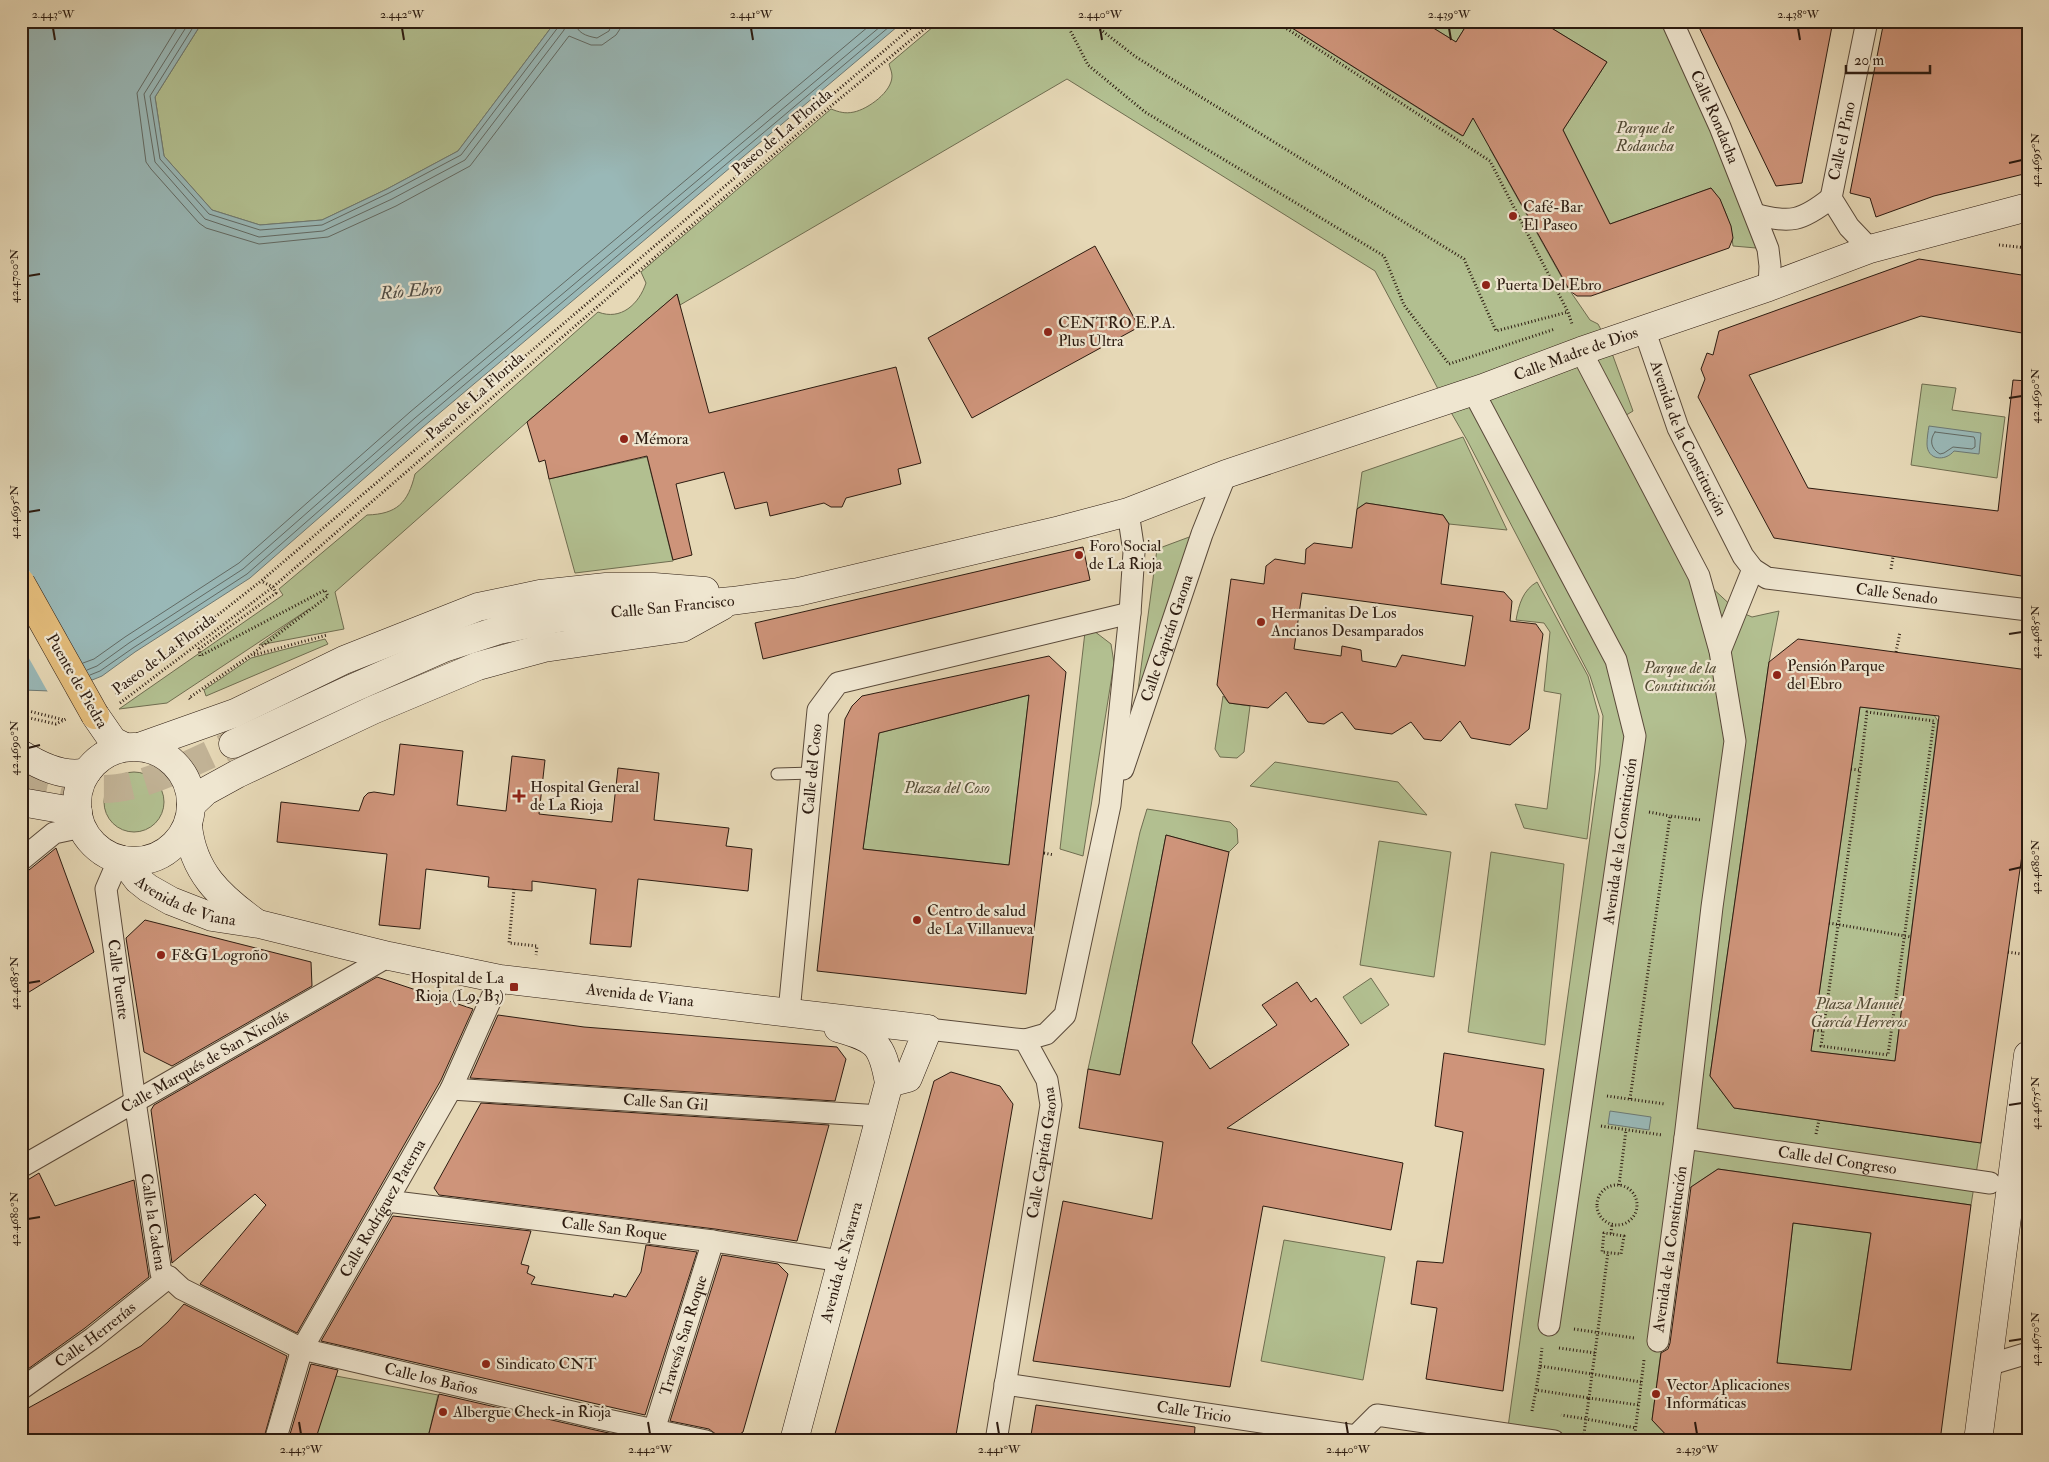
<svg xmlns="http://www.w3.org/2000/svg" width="2049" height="1462" viewBox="0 0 2049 1462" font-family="'IM FELL Double Pica',serif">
<rect width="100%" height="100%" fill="#e6d8b6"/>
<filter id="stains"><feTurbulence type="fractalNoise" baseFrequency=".004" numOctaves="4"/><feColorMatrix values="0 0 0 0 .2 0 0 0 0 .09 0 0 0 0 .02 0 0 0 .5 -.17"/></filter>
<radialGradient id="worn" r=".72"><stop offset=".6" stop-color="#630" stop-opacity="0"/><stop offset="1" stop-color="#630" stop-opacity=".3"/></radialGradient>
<!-- green -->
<path fill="#b2bf90" stroke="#6f6d50" d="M203,21H556L458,151L387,189L322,220L260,225L212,210L164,156L155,97Z
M940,21H1281L1462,136L1498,76L1523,93L1490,149L1566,285L1590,320L1598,324L1609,345L1633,411L1618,420L1709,585L1736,610L1752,617L1779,611L1769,662L1710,1076L1734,1108L1981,1143L1971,1205L1718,1169L1682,1193L1652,1420L1672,1441H1594L1508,1427L1600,765L1603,716L1590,676L1467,440L1445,402L1375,271L1067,79L680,305L677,294L527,422L335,592L344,629L259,645L309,609L167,703L119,709L283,595L279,589L367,515C397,514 408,503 415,474L598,312C621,321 639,304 646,283L641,272L831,109C839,112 845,114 854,112C868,109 892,92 892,76C892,72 890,68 889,64Z
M1422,21H1469L1456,42Z
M1540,21H1672L1768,249L1733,246C1731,224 1725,205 1711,188L1610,224L1563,130L1607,62Z
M1922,384L1956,388L1952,410L2005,417L1997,478L1911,465Z
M1463,437L1507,530L1449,524L1443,515L1366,503L1357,509L1362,472Z
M647,457L673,561L575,573L549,479Z
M1192,536L1136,705L1157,549Z
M1537,582L1588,676L1599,716L1595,773L1587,839L1524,828L1515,804L1547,809L1561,694L1544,691L1550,632L1544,623L1516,620C1519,604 1523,590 1537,582Z
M1094,631L1111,644L1114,663L1083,856L1060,849L1085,632Z
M325,639L328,644L206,696L204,690L251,658Z
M1029,695L1009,865L863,849L879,733Z
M1223,696L1229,703L1250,706L1244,752L1237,758L1220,757L1215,749Z
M1860,707L1934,715L1938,721L1895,1061L1811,1051Z
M1275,762L1398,782L1427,815L1250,786Z
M104 802a30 30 0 1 1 60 0a30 30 0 1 1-60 0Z
M1147,809L1230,822L1237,829L1238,843L1229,852L1166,835L1120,1075L1088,1069L1140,832Z
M1379,841L1451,852L1434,977L1360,965Z
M1491,852L1564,864L1545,1045L1468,1032Z
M1371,978L1389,1005L1361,1024L1343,997Z
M1793,1223L1871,1233L1851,1370L1777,1363Z
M1284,1240L1385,1257L1363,1380L1261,1361Z
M336,1376L438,1395L427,1441H324V1439L308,1437Z"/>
<!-- water -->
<path fill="#99b8b7" stroke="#6d7974" d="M21,21H203L155,97L164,156L212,210L260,225L322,220L387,189L458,151L556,21H579L597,27L604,21H904L423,427L250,578L135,652L102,676L75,687L50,691L24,690L21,688Z
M1929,426L1981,433L1979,454L1954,451C1945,462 1927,460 1927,444C1927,438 1928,432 1929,426Z
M1610,1111L1651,1117L1649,1130L1608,1124Z"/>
<!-- pier -->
<path fill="#e6d8b6" d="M21,556L91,683L75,689L49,694L21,644Z"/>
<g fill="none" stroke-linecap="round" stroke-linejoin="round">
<!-- shore -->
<path stroke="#626a64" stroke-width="1" d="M181,21L137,93L146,162L151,169L199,223L206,228L259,244L328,237L396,206L470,166L569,36L591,45H602L616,35L620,29L621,21
M190,21L144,94L155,162L205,219L259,237L323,231L392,199L465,160L564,30L566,21
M197,21L150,96L160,159L209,214L260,230L322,225L389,193L461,155L559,26L560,21
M575,21C576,33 586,36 597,38L609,31L613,21
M1935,432L1974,437L1975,440V447L1972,449L1953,447L1944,453L1940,454C1931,449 1929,440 1935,432Z
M83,663L94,659L125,637L239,563L410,412L875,21
M87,670L97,666L129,643L243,569L415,418L887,21
M90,675L100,671L133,648L247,574L419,423L896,21"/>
</g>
<!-- building -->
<path fill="#ce947a" stroke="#2c1b10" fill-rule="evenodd" d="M1281,21H1422L1456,42L1469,21H1540L1607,62L1563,130L1610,224L1711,188L1720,199L1731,226L1733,238L1729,248L1591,296H1577L1570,291L1473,118L1463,136Z
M1696,21H1833L1802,183L1776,186Z
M1884,21H2028V173L1934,196L1876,217L1870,198L1850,193Z
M1095,246L1139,327L972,418L928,338Z
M1919,259L2028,276V334L1921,316L1749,375L1808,488L1998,511L2013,380L2028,381V577L1774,538L1698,397L1705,379L1701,369L1707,353L1713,355L1719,331Z
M677,294L709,413L896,367L921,463L898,469L901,484L846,498L842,507H831L824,503L770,516L767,502L735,509L724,472L676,484L692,555L673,560L647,456L549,479L545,460L539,462L527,422Z
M1366,503L1443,515L1449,524L1441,584L1504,592L1512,601L1510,621L1536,624L1543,634L1529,729L1510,745L1471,738L1460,721L1441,741L1424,739L1411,722L1392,734L1355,729L1342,712L1324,724L1308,722L1286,692L1268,708L1229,703L1217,685L1231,579L1264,584L1266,566L1275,559L1305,564L1306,549L1314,543L1352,548L1357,509ZM1302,593L1473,616L1465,666L1402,655L1396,667L1362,661L1361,650L1342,646L1341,656L1294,649Z
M1083,547L1090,580L763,659L755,623Z
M1798,639L2028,670V813L1981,1143L1734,1108L1710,1076L1769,662ZM1860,707L1939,716L1895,1061L1811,1051Z
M1049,656L1066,672L1026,994L817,971L845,719L852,706L862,696ZM1029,695L1009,865L863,849L879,733Z
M400,744L463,751L457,805L506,811L512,756L545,760L539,814L612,822L618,768L659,773L654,820L729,828L726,846L752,849L748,891L638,879L631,947L590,944L596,889L532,881V891L488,887L489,877L426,869L420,929L379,925L387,854L277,842L281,802L359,811L364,797L368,793L374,792L394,795Z
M1166,835L1229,852L1192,1043L1210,1069L1277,1025L1262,1005L1297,982L1311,1002L1316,998L1349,1045L1227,1128L1403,1163L1391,1230L1263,1206L1230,1387L1033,1361L1063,1201L1152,1219L1163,1142L1079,1128L1088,1069L1120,1075Z
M56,848L94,952L21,997V872L29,870Z
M145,920L311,962L312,986L172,1066L144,1052L126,938Z
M377,977L473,1009L441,1080L297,1333L200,1284L266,1205L255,1194L172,1263L151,1110L154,1105Z
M498,1015L584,1027L837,1047L846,1059L835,1101L470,1078Z
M1444,1053L1544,1069L1503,1391L1426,1379L1437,1308L1411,1304L1417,1261L1443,1263L1463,1132L1435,1126Z
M951,1072L1000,1086L1013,1104L955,1441H833L934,1081Z
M481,1103L829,1125L797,1241L715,1229L439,1195L434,1188Z
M1718,1169L1971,1205L1940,1441H1672L1652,1420L1661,1353L1668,1349L1670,1343L1691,1187ZM1793,1223L1871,1233L1851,1370L1777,1363Z
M39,1173L55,1206L134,1180L149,1277L85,1328L21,1374V1184Z
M393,1216L531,1231L521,1264L529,1266L527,1273L535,1277L531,1284L613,1297L614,1294L626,1297L641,1272L646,1245L697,1252L645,1415L321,1341Z
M722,1255L778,1264L788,1274L743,1432L732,1439L717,1435L709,1429L670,1421Z
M184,1304L287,1356L263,1441H21V1412L141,1346L168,1322Z
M311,1364L338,1370L315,1441H288Z
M439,1394L595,1430L645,1441H427Z
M1036,1405L1195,1427L1194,1441H1030Z"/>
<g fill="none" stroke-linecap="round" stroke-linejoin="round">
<!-- secondary-tunnel -->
<path stroke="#c1b295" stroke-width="28" stroke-dasharray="28 14" stroke-linecap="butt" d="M21,776C49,779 76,789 104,789C144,789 196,760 233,744"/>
<!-- lane casing -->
<g stroke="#5a4a3a" stroke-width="13">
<path id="lane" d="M777,774L813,773"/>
</g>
<!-- street casing -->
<g stroke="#5a4a3a" stroke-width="23">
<g id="street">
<path id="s1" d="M1672,21L1720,127L1768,249L1770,266L1769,287"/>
<path d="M1867,21L1831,198L1849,227L1870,249"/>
<path d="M1755,214C1790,224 1802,221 1831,198"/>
<path id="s2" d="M1644,329L1678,428L1743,556L1753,569L1767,578L2028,610"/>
<path d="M1581,351L1699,576L1720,651L1735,741L1712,907L1685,1138L1658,1341"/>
<path d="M1473,391L1616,660L1635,736L1549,1325"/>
<path d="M1720,651L1753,569"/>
<path id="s3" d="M1123,769L1202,534L1226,474"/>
<path id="s4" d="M119,859L106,889L135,1101L161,1273L169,1277L182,1289L302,1349L598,1418L706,1441"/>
<path d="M21,860L54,833L82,827"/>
<path id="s5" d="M789,1012L818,710L838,683L1130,613"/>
<path d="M928,1029L1025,1040L1046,1034L1065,1015L1110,805L1130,613L1134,552L1128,512"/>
<path id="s6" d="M451,1089L881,1116"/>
<path id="s7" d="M1685,1138L1990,1183"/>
<path id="s8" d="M21,1167L389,956"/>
<path id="s9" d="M387,1201L713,1241L841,1261"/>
<path d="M1988,1365L2028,1353"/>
<path id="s10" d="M1005,1384L1356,1436"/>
<path id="s11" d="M21,1389L93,1338L169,1277"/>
<path id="s12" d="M654,1430L713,1241"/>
<path d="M1356,1436L1377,1415L1554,1441"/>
<path id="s13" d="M275,1441L302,1349L451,1089L500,979"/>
<path id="s14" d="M996,1441L1051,1105L1047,1080L1025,1040"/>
</g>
</g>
<!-- secondary casing -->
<g stroke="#2c1b10" stroke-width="29">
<g id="secondary">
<path d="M95,715L113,741L125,747"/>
<path id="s15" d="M233,744L351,689L444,648L499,630L558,618L732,601L798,592L1060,530L1128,512L1226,474L1483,388L1581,351L1769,287L1870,249L2028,207"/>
<path d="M142,746L235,713L344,660L478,607L540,594L606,587H654L705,591"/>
<circle cx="134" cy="804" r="57"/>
<path d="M21,754C40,766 64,778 87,772"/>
<path d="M21,802L78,812"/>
<path d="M191,805L206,791L237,774L373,710L478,666L544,648L682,628L722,606"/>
<path d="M188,826C193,872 219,896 255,922"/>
<path id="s16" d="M123,860L138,880L148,888L171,901L212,917L259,924L389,956L500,979L928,1029L908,1078L889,1083"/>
<path id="s17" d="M794,1441L889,1083C882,1043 876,1039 838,1028"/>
<path d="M1978,1441L2028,1055"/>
</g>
</g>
<!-- path -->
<path stroke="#2c1b10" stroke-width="3" stroke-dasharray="1 2.5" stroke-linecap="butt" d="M1070,21V30L1088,65L1145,112L1384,256L1404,305L1449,364L1555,329
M1094,21L1096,26L1136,57L1464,259L1496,331L1568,312
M1275,21L1490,161L1568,312L1572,324
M1999,245L2028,248
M1891,569L1893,557
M2025,576L2027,586
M1896,652L1900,632
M254,655L327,635
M116,695L261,581L919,21
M190,699L189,698L251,655L328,596L325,590L200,656L199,649L276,593L273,587L261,581
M120,703L273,587L808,125L934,21
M21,709L64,720
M21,716L56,724L66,719
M1851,769L1860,770L1821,1046L1888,1055L1934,721L1867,712L1860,770
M1649,812L1670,816
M1044,853L1054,855
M514,889L509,943L537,946L536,955
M1829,923L1911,937
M2008,952L2028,955
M1814,1030L1824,1031
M1607,1096L1665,1104
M1630,1099L1670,816L1701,820
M1601,1126L1662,1135
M1816,1134L1819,1120
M1619,1185L1626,1130
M1597 1205a20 20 0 1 1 40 0a20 20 0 1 1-40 0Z
M1611,1234L1604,1233L1602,1252L1621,1254L1624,1236L1611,1234L1612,1223
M1574,1329L1634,1338
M1559,1348L1595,1353L1592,1374L1540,1366L1536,1390L1589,1398L1586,1419L1561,1415
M1595,1353L1608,1252
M1540,1366L1542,1348
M1638,1405L1589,1398L1592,1374L1641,1382
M1532,1411L1536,1390
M1583,1441L1586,1419L1636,1428
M1634,1441L1644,1360"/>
<!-- lane -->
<use href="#lane" stroke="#efe6d0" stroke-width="11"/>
<!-- street -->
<use href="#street" stroke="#efe6d0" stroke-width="21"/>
<!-- secondary -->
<use href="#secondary" stroke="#efe6d0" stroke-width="28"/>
<!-- primary-bridge casing -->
<g stroke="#2c1b10" stroke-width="29" stroke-linecap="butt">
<path id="primary-bridge" d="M21,583L95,715"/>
</g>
<!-- primary-bridge -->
<use href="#primary-bridge" stroke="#e3bc7b" stroke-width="28"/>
</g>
<!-- ticks -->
<path fill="none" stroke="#2c1b10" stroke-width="2" d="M53,28L55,40M402,28L404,40M751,28L753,40M1100,28L1102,40M1449,28L1451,40M1798,28L1800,40M2009,163L2022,160M28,276L40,274M2009,398L2022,396M28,512L40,510M2009,634L2022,632M28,748L40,745M2009,870L2022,867M28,983L40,981M2009,1105L2022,1103M28,1219L40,1217M2009,1341L2022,1339M299,1422L301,1434M648,1422L650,1434M997,1422L999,1434M1346,1422L1348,1434M1695,1422L1697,1434"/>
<!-- markers -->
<g fill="#8f2418" stroke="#efe6d0" stroke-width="2">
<circle cx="1513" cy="216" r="5"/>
<circle cx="1486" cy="285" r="5"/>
<circle cx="1048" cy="332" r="5"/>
<circle cx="624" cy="439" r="5"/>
<circle cx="1079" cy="555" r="5"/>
<circle cx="1261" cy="622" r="5"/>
<circle cx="1777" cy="675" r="5"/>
<path d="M516.5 788.5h5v5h5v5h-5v5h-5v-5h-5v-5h5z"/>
<circle cx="917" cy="920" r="5"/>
<circle cx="161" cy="955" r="5"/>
<rect x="509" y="982" width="10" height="10" rx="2.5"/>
<circle cx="486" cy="1364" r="5"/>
<circle cx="1656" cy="1394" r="5"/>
<circle cx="443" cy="1412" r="5"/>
</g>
<g text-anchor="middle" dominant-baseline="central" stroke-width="4.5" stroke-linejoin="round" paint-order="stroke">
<!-- street labels -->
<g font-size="16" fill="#2c1b10" stroke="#efe6d0">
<text stroke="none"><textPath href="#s1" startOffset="105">Calle Rondacha</textPath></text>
<text transform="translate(782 132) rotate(-40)">Paseo de La Florida</text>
<text transform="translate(1842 141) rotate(-78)">Calle el Pino</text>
<text stroke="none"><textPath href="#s15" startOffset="1406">Calle Madre de Dios</textPath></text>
<text transform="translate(475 396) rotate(-41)">Paseo de La Florida</text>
<text stroke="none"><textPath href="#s2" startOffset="118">Avenida de la Constitución</textPath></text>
<text stroke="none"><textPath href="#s2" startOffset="412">Calle Senado</textPath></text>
<text stroke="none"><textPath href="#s15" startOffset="465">Calle San Francisco</textPath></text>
<text stroke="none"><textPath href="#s3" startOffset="138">Calle Capitán Gaona</textPath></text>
<text transform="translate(164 654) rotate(-37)">Paseo de La Florida</text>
<text transform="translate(77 681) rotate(60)">Puente de Piedra</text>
<text stroke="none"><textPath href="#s5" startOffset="244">Calle del Coso</textPath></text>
<text transform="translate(1620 841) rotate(-82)">Avenida de la Constitución</text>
<text stroke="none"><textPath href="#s16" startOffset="78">Avenida de Viana</textPath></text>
<text stroke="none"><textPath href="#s4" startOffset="124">Calle Puente</textPath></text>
<text stroke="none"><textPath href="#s16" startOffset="544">Avenida de Viana</textPath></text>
<text stroke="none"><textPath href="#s8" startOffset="212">Calle Marqués de San Nicolás</textPath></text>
<text stroke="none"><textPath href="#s6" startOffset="215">Calle San Gil</textPath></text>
<text stroke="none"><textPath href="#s14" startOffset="292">Calle Capitán Gaona</textPath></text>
<text stroke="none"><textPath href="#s7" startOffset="154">Calle del Congreso</textPath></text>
<text stroke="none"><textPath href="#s13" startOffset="258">Calle Rodríguez Paterna</textPath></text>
<text stroke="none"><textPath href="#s4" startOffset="369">Calle la Cadena</textPath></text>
<text stroke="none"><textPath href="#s9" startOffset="229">Calle San Roque</textPath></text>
<text transform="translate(1670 1249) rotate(-82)">Avenida de la Constitución</text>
<text stroke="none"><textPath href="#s17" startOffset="185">Avenida de Navarra</textPath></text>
<text stroke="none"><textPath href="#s11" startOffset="92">Calle Herrerías</textPath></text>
<text stroke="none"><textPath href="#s12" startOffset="99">Travesía San Roque</textPath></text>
<text stroke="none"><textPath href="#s4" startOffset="714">Calle los Baños</textPath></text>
<text stroke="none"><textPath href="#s10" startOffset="191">Calle Tricio</textPath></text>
</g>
<!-- park labels -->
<g font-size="16" font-style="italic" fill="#544c36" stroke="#efe6d0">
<text x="1645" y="128">Parque de<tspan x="1645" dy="18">Rodancha</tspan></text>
<text x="1680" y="668">Parque de la<tspan x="1680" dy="18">Constitución</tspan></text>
<text x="947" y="788">Plaza del Coso</text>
<text x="1859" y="1004">Plaza Manuel<tspan x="1859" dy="18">García Herreros</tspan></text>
</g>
<!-- poi labels -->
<g font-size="16" fill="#2c1b10" stroke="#efe6d0" text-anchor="start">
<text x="1523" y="207">Café-Bar<tspan x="1523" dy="18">El Paseo</tspan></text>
<text x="1496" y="285">Puerta Del Ebro</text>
<text x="1058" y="323">CENTRO E.P.A.<tspan x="1058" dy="18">Plus Ultra</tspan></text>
<text x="634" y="439">Mémora</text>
<text x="1089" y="546">Foro Social<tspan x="1089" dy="18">de La Rioja</tspan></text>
<text x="1271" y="613">Hermanitas De Los<tspan x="1271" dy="18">Ancianos Desamparados</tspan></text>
<text x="1787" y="666">Pensión Parque<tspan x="1787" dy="18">del Ebro</tspan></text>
<text x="530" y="787">Hospital General<tspan x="530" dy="18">de La Rioja</tspan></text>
<text x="927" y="911">Centro de salud<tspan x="927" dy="18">de La Villanueva</tspan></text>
<text x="171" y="955">F&amp;G Logroño</text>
<text x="504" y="978" text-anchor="end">Hospital de La<tspan x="504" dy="18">Rioja (L9, B3)</tspan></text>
<text x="496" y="1364">Sindicato CNT</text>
<text x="1666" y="1385">Vector Aplicaciones<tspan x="1666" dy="18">Informáticas</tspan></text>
<text x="453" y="1412">Albergue Check-in Rioja</text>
</g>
<!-- water labels -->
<g font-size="18" font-style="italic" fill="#4d4a42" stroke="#efe6d0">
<text transform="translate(411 291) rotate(-5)">Río Ebro</text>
</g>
</g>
<!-- margin -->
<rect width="2049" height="1462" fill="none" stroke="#e6d8b6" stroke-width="55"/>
<!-- scale -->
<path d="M1846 65v8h84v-8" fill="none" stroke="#2c1b10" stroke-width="2.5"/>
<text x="1854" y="65" font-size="15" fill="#2c1b10" stroke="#efe6d0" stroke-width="4" paint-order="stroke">20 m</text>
<rect x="28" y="28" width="1994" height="1406" fill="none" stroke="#2c1b10" stroke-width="2"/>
<g font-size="12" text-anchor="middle" fill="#2c1b10">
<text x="53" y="18">2.443°W</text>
<text x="402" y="18">2.442°W</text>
<text x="751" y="18">2.441°W</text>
<text x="1100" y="18">2.440°W</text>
<text x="1449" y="18">2.439°W</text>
<text x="1798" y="18">2.438°W</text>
<text transform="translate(2035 160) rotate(-90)" y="4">42.4695°N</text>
<text transform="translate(14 276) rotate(-90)" y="4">42.4700°N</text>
<text transform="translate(2035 396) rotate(-90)" y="4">42.4690°N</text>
<text transform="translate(14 512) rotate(-90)" y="4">42.4695°N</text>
<text transform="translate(2035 632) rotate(-90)" y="4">42.4685°N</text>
<text transform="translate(14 748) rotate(-90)" y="4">42.4690°N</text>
<text transform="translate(2035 867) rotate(-90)" y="4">42.4680°N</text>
<text transform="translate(14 983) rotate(-90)" y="4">42.4685°N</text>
<text transform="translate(2035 1103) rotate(-90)" y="4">42.4675°N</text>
<text transform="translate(14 1219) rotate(-90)" y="4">42.4680°N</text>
<text transform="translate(2035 1339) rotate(-90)" y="4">42.4670°N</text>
<text x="301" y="1453">2.443°W</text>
<text x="650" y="1453">2.442°W</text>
<text x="999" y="1453">2.441°W</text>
<text x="1348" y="1453">2.440°W</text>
<text x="1697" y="1453">2.439°W</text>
</g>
<rect width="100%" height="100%" filter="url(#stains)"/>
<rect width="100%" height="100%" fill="url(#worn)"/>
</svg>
